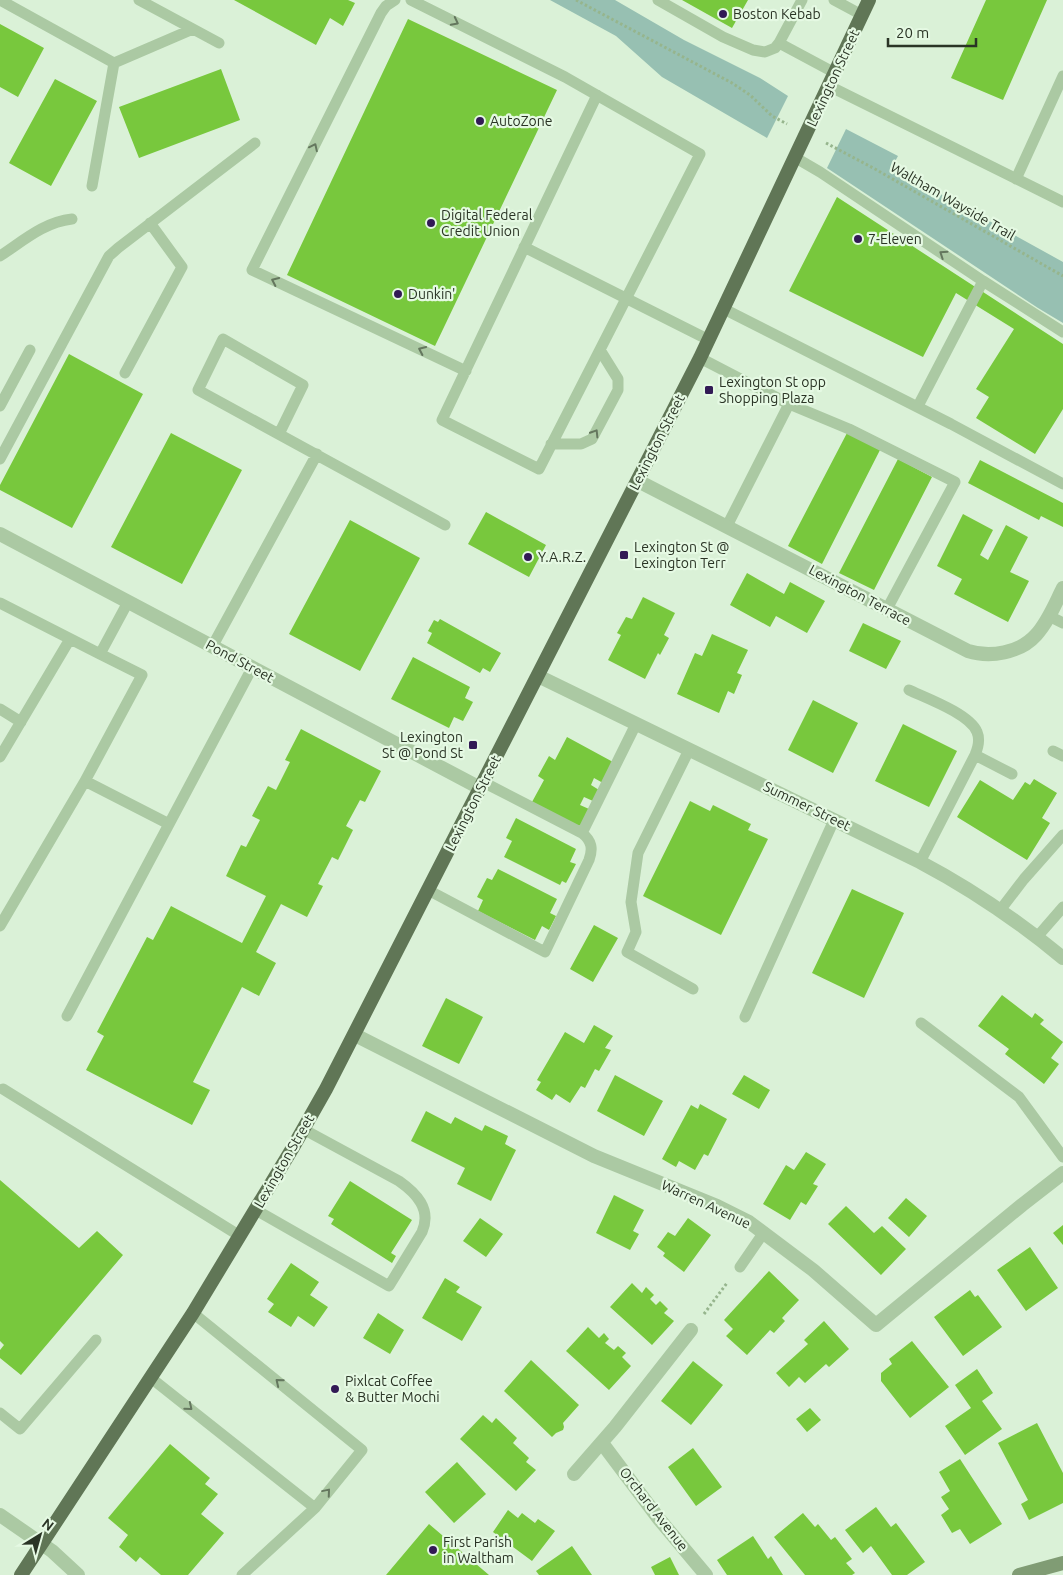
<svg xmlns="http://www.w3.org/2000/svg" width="1063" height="1575" viewBox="0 0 1063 1575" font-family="Ubuntu,sans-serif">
<rect width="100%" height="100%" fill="#daf1d7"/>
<!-- green -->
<path fill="#97c0b2" d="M550,0H615L684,40L760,78L788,96L767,138L662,77L616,36Z
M846,129L898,156L892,167L1063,262V323L1038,308L827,168Z"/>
<!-- building -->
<path fill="#78c83d" d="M234,0H348L355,3L343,26L330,18L316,45Z
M682,0H748L732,28Z
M986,0H1047L1003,100L951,78Z
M408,19L557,90L435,346L287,275Z
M0,24L44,48L18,97L0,87Z
M221,69L240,120L139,158L119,107Z
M55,79L97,101L51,186L9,163Z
M837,197L1063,344V409L1035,454L976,418L989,397L976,389L1014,329L956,293L923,357L789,291Z
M69,354L143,394L72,528L0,490V485Z
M171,433L242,470L182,584L111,547Z
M847,433L880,450L822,564L788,546Z
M898,459L932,477L874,590L839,573Z
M980,460L1063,503V527L1041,516L1039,520L968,483Z
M486,512L546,545L529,577L468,544Z
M963,514L993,530L980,555L988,560L1006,525L1028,537L1010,572L1029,581L1008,622L954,594L962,579L937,566Z
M350,520L420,558L360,671L289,634Z
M747,573L784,594L790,582L825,601L807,633L776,616L770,627L730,605Z
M643,597L675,613L664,635L669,638L660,655L658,653L645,679L608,660L621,635L617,633L626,617L632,619Z
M440,619L501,653L490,672L483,668L480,673L427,643L432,633L428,631L434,620L438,622Z
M863,623L901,641L886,669L849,651Z
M712,634L748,650L737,673L742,675L734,694L728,691L719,713L677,694L695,653L702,656Z
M413,657L470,687L465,698L473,702L463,721L454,717L449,728L391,699Z
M813,700L858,723L833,773L788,750Z
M903,724L957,751L929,807L875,781Z
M301,729L381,771L365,802L360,800L346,826L353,830L338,860L332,857L318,884L323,886L307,917L281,904L256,952L276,963L259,996L242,987L193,1082L210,1090L192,1125L86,1070L104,1036L97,1032L147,937L153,940L171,906L242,943L266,896L226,876L241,845L246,847L260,820L252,816L268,786L276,790L290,762L285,760Z
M567,737L613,762L603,783L594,778L591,785L599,790L593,801L584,797L580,805L589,809L580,827L532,802L544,780L538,776L549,756L555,760Z
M1034,779L1057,793L1042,818L1050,823L1027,860L957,817L980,780L1013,800L1025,782L1030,785Z
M690,801L710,811L713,805L751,824L748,830L768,839L721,935L643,896Z
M516,818L576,849L570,862L576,864L566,883L562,881L560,885L504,857L512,841L506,838Z
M498,869L557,899L550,913L556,916L549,930L542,926L535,940L478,911L483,900L477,897L487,878L492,880Z
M852,889L904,913L864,998L812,973Z
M594,925L618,938L593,982L570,969Z
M1002,995L1032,1018L1035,1013L1044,1020L1040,1024L1063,1042L1051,1058L1059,1064L1044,1084L1005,1054L1009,1049L978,1026Z
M446,998L483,1017L459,1064L422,1046Z
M594,1025L613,1036L605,1048L611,1050L599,1071L595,1069L585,1088L581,1086L570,1103L556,1094L552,1100L536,1090L541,1082L537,1080L565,1032L584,1043Z
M615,1075L663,1101L644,1136L597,1111Z
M744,1075L770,1090L759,1109L732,1094Z
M700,1104L727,1119L708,1156L704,1154L695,1170L679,1161L676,1167L662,1159L691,1105L698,1109Z
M426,1111L451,1124L455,1117L482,1131L485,1125L508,1136L505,1144L516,1150L491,1201L457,1184L465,1168L411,1141Z
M806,1152L826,1164L813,1184L818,1186L806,1205L801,1202L790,1220L763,1204L786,1165L794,1170Z
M0,1180L79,1248L97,1231L123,1255L21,1375L0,1358V1350L4,1345L0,1341Z
M350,1181L412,1220L391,1253L396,1256L392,1263L331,1224L334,1219L328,1216Z
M614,1195L644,1210L633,1231L639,1234L630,1250L596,1233Z
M906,1198L927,1216L909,1237L888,1218Z
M846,1206L874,1233L882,1226L906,1249L881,1275L828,1224Z
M480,1218L503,1234L486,1257L463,1241Z
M688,1218L711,1235L684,1272L663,1256L665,1253L657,1247L668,1232L675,1236Z
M1063,1225V1245L1053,1233Z
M1030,1247L1058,1288L1026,1311L997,1270Z
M291,1263L319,1282L310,1295L328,1307L314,1327L298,1316L291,1327L268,1312L274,1304L267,1299Z
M769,1271L799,1300L782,1318L785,1321L774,1333L770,1330L747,1355L726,1336L733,1329L724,1320Z
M445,1278L460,1287L456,1292L482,1307L462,1341L422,1318Z
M632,1283L642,1293L646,1287L654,1295L650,1299L656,1305L660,1301L668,1309L664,1313L674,1321L652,1345L610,1307Z
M970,1290L975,1297L978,1295L1002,1327L963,1356L934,1317Z
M378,1313L404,1330L390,1354L363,1338Z
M824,1321L849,1349L829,1367L826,1364L805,1383L799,1377L789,1387L776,1373L808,1344L804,1340Z
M588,1327L599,1338L604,1333L609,1339L605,1343L614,1350L618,1346L626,1353L622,1357L631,1366L609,1390L566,1351Z
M912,1341L949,1387L910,1418L881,1381V1373L892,1364L889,1359Z
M531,1360L579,1405L563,1423L564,1427L563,1430L556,1433L552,1437L504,1391Z
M693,1361L723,1385L691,1425L661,1401Z
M977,1369L993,1393L982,1401L1002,1429L965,1455L945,1426L971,1408L955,1385Z
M810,1408L821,1420L807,1432L796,1419Z
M483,1415L492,1423L496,1418L517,1438L513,1443L529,1458L526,1462L536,1470L516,1491L460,1439Z
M1037,1423L1063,1473V1503L1029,1520L1021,1504L1028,1500L998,1443Z
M170,1444L210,1478L205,1484L218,1494L201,1514L224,1533L188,1575H161L140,1557L136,1562L119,1547L128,1535L108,1518Z
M693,1448L722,1487L696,1506L668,1467Z
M960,1459L1002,1524L970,1544L960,1529L952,1533L941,1515L949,1509L941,1497L950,1491L939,1472Z
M457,1462L486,1494L454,1523L425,1492Z
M876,1507L891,1527L896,1523L925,1562L907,1575H892L871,1546L863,1553L845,1530Z
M508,1510L518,1518L522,1513L535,1523L538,1519L555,1531L532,1561L493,1532Z
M803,1513L815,1527L818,1524L831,1540L835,1537L852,1559L846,1563L855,1573L852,1575H805L774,1537Z
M429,1524L489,1575H386Z
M753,1536L768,1559L771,1556L783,1575H727L717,1560Z
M572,1546L592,1575H539L536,1571Z
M670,1557L679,1575H655L651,1567Z"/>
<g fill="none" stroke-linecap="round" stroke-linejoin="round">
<!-- path -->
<path stroke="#96b58d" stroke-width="3" stroke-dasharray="2.5 2.5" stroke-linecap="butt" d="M576,0L732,83L750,95L772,116L787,124
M826,143L875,169L1063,276
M704,1314L727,1283"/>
<!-- service -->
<path stroke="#abc9a3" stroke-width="11" d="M0,0L114,63L193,29
M139,0L219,43
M395,0L386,6L381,13L252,270L466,371
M411,0L565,77L700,154L539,469L442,420L597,95
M658,0L723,37L753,50L765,52L775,48L779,43L802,0
M834,0L862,15
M779,43L835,73
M829,86L1063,202
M796,158L820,172L983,281
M1016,179L1063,76
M92,186L114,63
M524,247L709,340
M0,256C23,241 44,222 72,219
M724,309L951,424L1063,484
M700,358L789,404L849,429L955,482L887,609
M125,373L182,267L150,223
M0,406L30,350
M918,406L983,281L1063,332
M279,434L303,385L223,339L198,390L445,525
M551,444H581L592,439L618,390V379L600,350
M0,459L109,256L118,248L255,143
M727,526L789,404
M0,603L100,654L128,602
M1049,616L1063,623
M212,647L317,454
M100,654L142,675L85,781L169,824
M909,690C926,698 970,714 977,732C980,739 978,748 975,755L920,862
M0,709L21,722
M689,750L638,853L631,902L636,932L627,952L693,989
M1053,751L1063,756
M975,755L1012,774
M0,757L70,639
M582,833L636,724
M428,890L545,952L589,860C593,849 592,841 582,833L483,782
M1001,909L1024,879L1063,835
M0,926L85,781
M1037,937L1063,907
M67,1016L252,668
M745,1017L834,820
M921,1023L1019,1097L1063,1157
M3,1089L240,1236
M256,1210L389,1286L422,1232C432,1209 416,1193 399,1181L303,1129
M740,1267L764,1232
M151,1378L315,1508L362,1450L193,1313
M0,1413L20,1429L96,1340
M242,1575L315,1508"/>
<!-- minor -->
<path stroke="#abc9a3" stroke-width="14" d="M638,481L968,651C990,658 1020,653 1036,635C1048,622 1055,604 1063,588
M0,534L480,788
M538,676L920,862C973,890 1017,920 1063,958
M355,1035L594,1156L717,1206L749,1222L813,1270L876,1325L1022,1205L1063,1173
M602,1443L659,1519L706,1575
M574,1474L615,1427L691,1330"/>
<!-- tertiary -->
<path stroke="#abc9a3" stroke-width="14" d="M0,1515L52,1551L78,1575"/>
<!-- secondary -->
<path stroke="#809c74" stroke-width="14" d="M1019,1575L1063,1563"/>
<!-- primary -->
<path stroke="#607656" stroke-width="14" d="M21,1575L193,1313L292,1149L326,1089L700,358L869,0"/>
</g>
<!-- one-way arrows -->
<defs><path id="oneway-chevron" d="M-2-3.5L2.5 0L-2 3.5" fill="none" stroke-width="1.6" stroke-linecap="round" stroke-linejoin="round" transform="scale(1.25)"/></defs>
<g stroke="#64775e">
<use href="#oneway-chevron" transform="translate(455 22) rotate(27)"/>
<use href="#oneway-chevron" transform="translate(314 147) rotate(-64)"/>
<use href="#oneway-chevron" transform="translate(943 254) rotate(-146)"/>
<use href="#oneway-chevron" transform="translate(275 281) rotate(-155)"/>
<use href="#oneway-chevron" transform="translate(422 350) rotate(-155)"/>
<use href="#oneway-chevron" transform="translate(595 433) rotate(-58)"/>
<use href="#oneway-chevron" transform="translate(279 1382) rotate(-141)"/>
<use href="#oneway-chevron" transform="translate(189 1407) rotate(39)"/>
<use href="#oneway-chevron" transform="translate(327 1492) rotate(-50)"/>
</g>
<!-- markers -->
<g fill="#321a55" stroke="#e5f9e3" stroke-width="2">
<circle cx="723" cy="14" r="5"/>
<circle cx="480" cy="121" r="5"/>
<circle cx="431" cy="223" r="5"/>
<circle cx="858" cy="239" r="5"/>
<circle cx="398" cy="294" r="5"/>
<rect x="704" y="385" width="10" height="10" rx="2.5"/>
<rect x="619" y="550" width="10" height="10" rx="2.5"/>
<circle cx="528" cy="557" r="5"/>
<rect x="468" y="740" width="10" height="10" rx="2.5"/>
<circle cx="335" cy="1389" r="5"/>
<circle cx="433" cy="1550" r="5"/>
</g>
<g text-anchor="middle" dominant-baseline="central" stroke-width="4.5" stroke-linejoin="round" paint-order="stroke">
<!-- poi labels -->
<g font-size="14" fill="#2a3425" stroke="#e5f9e3" text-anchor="start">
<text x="733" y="14">Boston Kebab</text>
<text x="490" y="121">AutoZone</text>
<text x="441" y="215">Digital Federal<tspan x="441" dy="16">Credit Union</tspan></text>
<text x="868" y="239">7-Eleven</text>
<text x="408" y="294">Dunkin'</text>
<text x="719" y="382">Lexington St opp<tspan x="719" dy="16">Shopping Plaza</tspan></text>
<text x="634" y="547">Lexington St @<tspan x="634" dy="16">Lexington Terr</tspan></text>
<text x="538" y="557">Y.A.R.Z.</text>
<text x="463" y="737" text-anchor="end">Lexington<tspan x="463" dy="16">St @ Pond St</tspan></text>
<text x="345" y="1381">Pixlcat Coffee<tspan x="345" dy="16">&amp; Butter Mochi</tspan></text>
<text x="443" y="1542">First Parish<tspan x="443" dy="16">in Waltham</tspan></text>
</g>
<!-- street labels -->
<g font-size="14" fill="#2a3425" stroke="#e5f9e3">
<text transform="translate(833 78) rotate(-65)">Lexington Street</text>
<text transform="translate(953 201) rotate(30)">Waltham Wayside Trail</text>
<text transform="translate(657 442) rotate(-63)">Lexington Street</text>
<text transform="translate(860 595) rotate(28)">Lexington Terrace</text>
<text transform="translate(240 661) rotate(28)">Pond Street</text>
<text transform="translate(473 803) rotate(-63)">Lexington Street</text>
<text transform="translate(807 806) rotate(26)">Summer Street</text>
<text transform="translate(284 1161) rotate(-60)">Lexington Street</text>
<text transform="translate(706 1204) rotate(25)">Warren Avenue</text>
<text transform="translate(654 1509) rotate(52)">Orchard Avenue</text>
</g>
</g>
<!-- north arrow -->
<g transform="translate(40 1535) rotate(37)" stroke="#e5f9e3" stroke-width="4" paint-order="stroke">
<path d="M0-4L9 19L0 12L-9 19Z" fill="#2a3425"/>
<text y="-8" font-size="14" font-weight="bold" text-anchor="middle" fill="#2a3425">N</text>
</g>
<!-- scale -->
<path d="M888 38v8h88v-8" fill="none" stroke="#2a3425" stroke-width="2.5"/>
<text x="896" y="38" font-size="15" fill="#2a3425" stroke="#e5f9e3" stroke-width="4" paint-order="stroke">20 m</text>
</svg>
